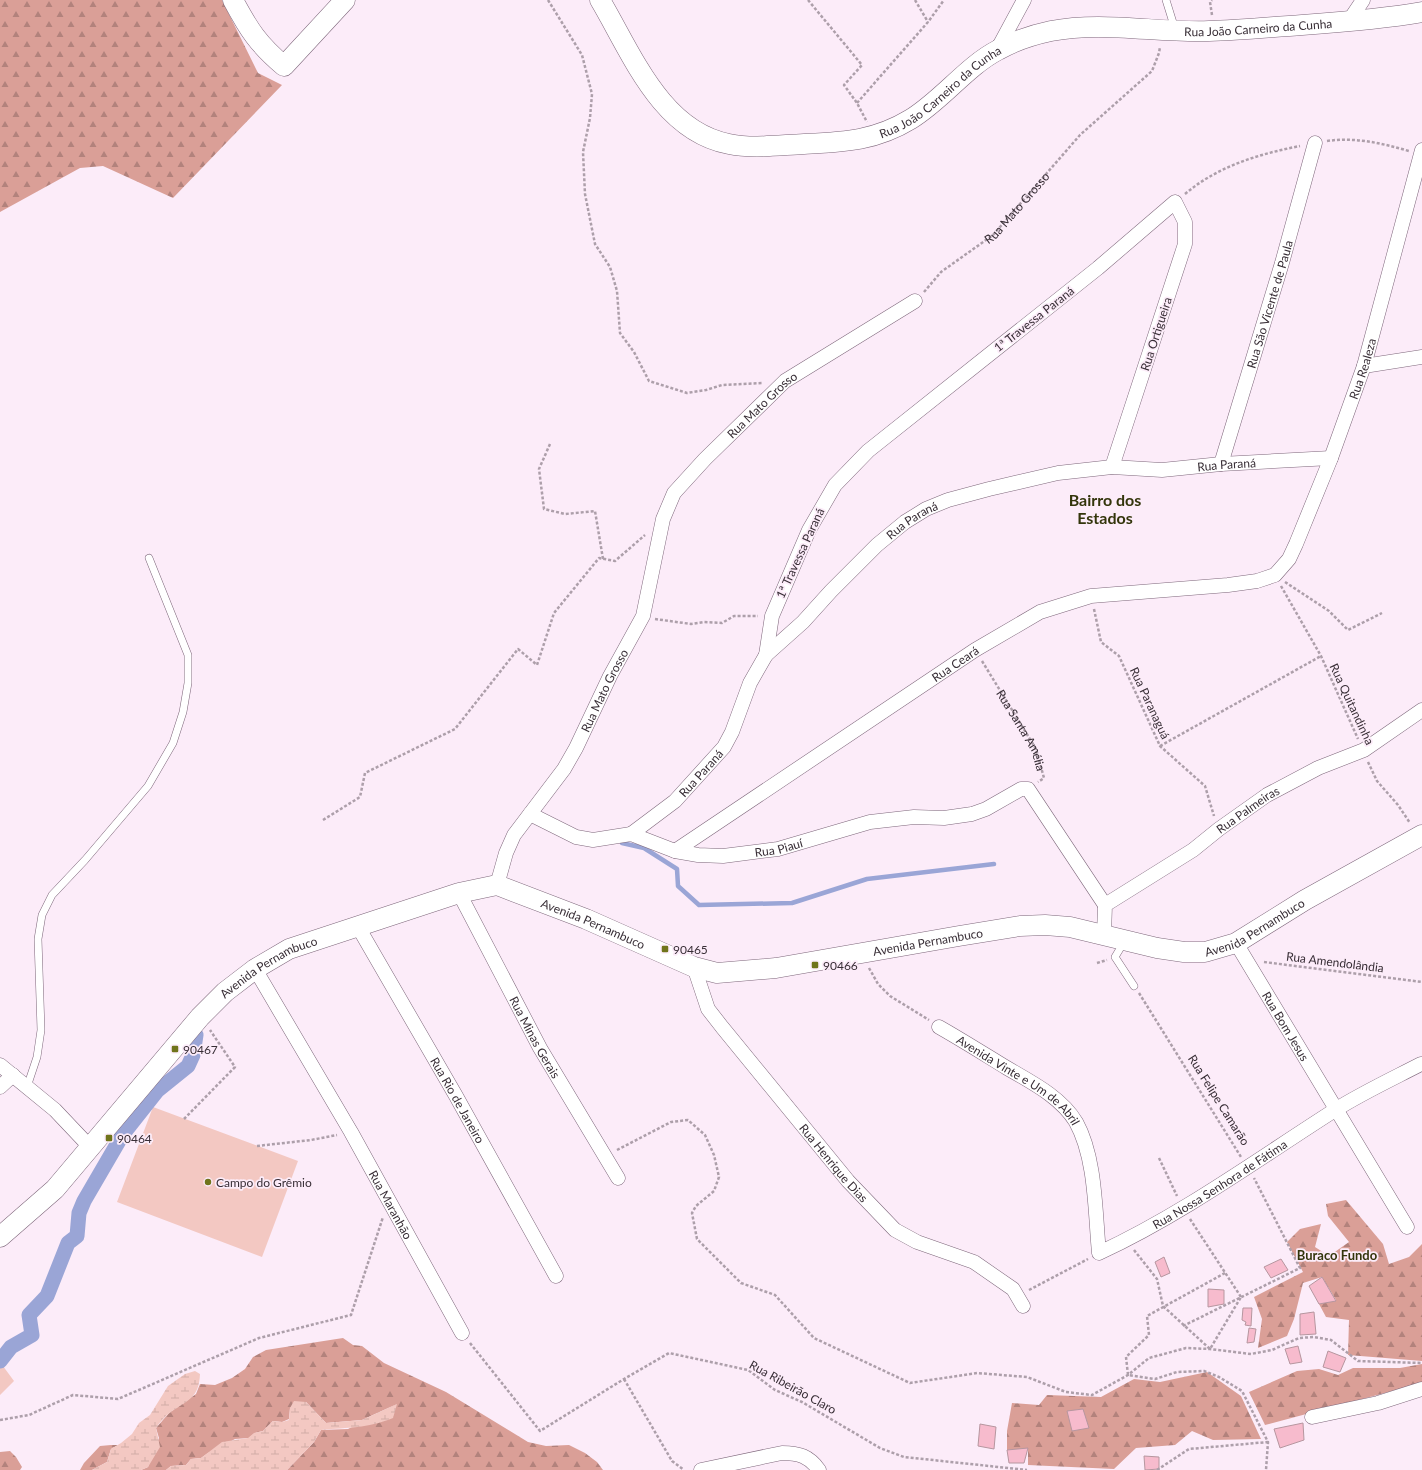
<svg xmlns="http://www.w3.org/2000/svg" width="1422" height="1470" viewBox="0 0 1422 1470" font-family="Lato,sans-serif">
<defs>
<pattern id="forest-firs" width="22" height="20" patternUnits="userSpaceOnUse"><rect width="22" height="20" fill="#da9f97"/><path d="M5 1l3.5 6h-7zM16 11l3.5 6h-7z" fill="#b2827c"/></pattern>
<pattern id="wetland-marsh" width="20" height="14" patternUnits="userSpaceOnUse"><rect width="20" height="14" fill="#f3c8c2"/><path d="M1 5h8M5 5V1M11 12h8M15 12V8" fill="none" stroke="#d1aca7"/></pattern>
</defs>
<rect width="100%" height="100%" fill="#fcecf9"/>
<!-- grass -->
<path fill="#f3c8c2" d="M153,1107L298,1161L262,1257L117,1202Z
M0,1362L14,1381L0,1395Z"/>
<!-- forest -->
<path fill="url(#forest-firs)" d="M0,0H222L258,73L282,85L173,198L103,166L80,168L0,212Z
M1346,1200L1383,1244L1389,1264L1409,1257L1422,1244V1361L1348,1355L1349,1320L1326,1317L1319,1304L1336,1300L1322,1277L1303,1283L1294,1319L1287,1336L1258,1348L1262,1319L1254,1297L1303,1272L1287,1242L1300,1229L1321,1224L1315,1247L1329,1256L1349,1242L1328,1216L1326,1204Z
M343,1338L353,1345L362,1346L384,1363L446,1392L528,1442L546,1446L569,1445L585,1453L597,1462L603,1470H287L314,1442L321,1430L348,1429L397,1404L362,1420L326,1423L306,1402L290,1408L289,1419L282,1422L273,1421L263,1431L255,1433L249,1438L235,1439L208,1453L201,1458L191,1459L186,1465L171,1466L166,1470H141L148,1467L159,1438L156,1428L169,1413L196,1394L200,1384L215,1385L232,1378L245,1369L253,1357L266,1350Z
M1422,1364V1383L1265,1425L1249,1392L1297,1371L1319,1369L1338,1375L1353,1368H1400Z
M1207,1372L1241,1396L1261,1439L1213,1440L1192,1431L1175,1445L1136,1448L1114,1469L1028,1465V1449L1007,1450V1431L1012,1403L1039,1405L1047,1395L1101,1397L1134,1379L1160,1382Z
M111,1445H118L111,1449L107,1462L92,1470H80L84,1463L100,1446Z
M10,1451L16,1457L22,1467L20,1470H0V1452Z"/>
<!-- wetland -->
<path fill="url(#wetland-marsh)" d="M195,1371L200,1374C199,1398 188,1400 171,1412C165,1416 160,1422 156,1428L160,1447L148,1467L141,1470H92L107,1462L111,1449L121,1443L132,1434L139,1423L150,1415L168,1386L185,1374Z
M294,1401L306,1402L326,1423L362,1420L397,1404L393,1418C365,1429 350,1427 321,1430L314,1442L287,1470H166L171,1466L186,1465L191,1459L201,1458L222,1442L248,1438L254,1433L263,1431L273,1421L282,1422L289,1420L290,1408Z"/>
<g fill="none" stroke-linecap="round" stroke-linejoin="round">
<!-- stream -->
<path stroke="#9aa5d6" stroke-width="4.5" d="M622,843L644,848L677,869L678,886L699,905L792,903L867,879L994,864"/>
<!-- canal -->
<path stroke="#9aa5d6" stroke-width="15" d="M0,1361L11,1347L32,1335L29,1315L47,1296L68,1243L77,1236L79,1213L84,1201L123,1134L157,1091L188,1066L193,1055L196,1035"/>
</g>
<!-- building -->
<path fill="#f7bbcd" stroke="#b6969f" d="M1164,1257L1170,1273L1161,1277L1155,1262Z
M1281,1259L1288,1270L1271,1278L1264,1267Z
M1322,1277L1336,1301L1319,1304L1309,1286Z
M1208,1289L1224,1290V1304L1208,1307Z
M1243,1308H1252L1251,1326L1245,1325L1246,1322L1242,1320Z
M1314,1312L1316,1334L1300,1335V1314Z
M1249,1328L1256,1329L1254,1342L1247,1343Z
M1298,1346L1302,1362L1290,1364L1285,1349Z
M1328,1351L1346,1358L1340,1372L1323,1367Z
M1083,1409L1089,1428L1072,1431L1067,1411Z
M1303,1423L1304,1440L1280,1448L1274,1429Z
M980,1424L996,1427L994,1449L978,1446Z
M1028,1448L1024,1463H1009L1007,1450Z
M1144,1456L1159,1457V1469L1145,1470Z"/>
<g fill="none" stroke-linecap="round" stroke-linejoin="round">
<!-- lane casing -->
<g stroke="#7e677b" stroke-width="8">
<path id="lane" d="M1166,0L1175,29
M1124,942L1115,957L1134,986
M27,1087L37,1057L41,1030L38,939L42,915L52,895L85,860L148,786L173,743L183,712L188,683V655L149,558"/>
</g>
<!-- street casing -->
<g stroke="#7e677b" stroke-width="15">
<g id="street">
<path d="M1349,21L1363,0"/>
<path d="M997,50L1024,0"/>
<path d="M1364,366L1422,357"/>
<path id="s3" d="M1221,464L1282,263L1315,143"/>
<path d="M766,655L772,616L809,530L835,485L868,451L1098,268L1175,202L1185,222V244L1112,467"/>
<path id="s4" d="M530,814L576,837L593,840L631,834L675,851L698,855L723,856L778,849L870,822L914,817L944,818L972,814L986,809L1021,789H1028L1105,905"/>
<path id="s5" d="M631,834L675,801L724,747L732,732L750,683L766,655L803,622L831,591L877,545L905,522L926,509L948,500L989,489L1058,473L1112,467L1162,470L1221,464L1331,458"/>
<path id="s6" d="M675,851L975,650L1040,612L1091,596L1228,585L1257,581L1275,575L1289,559L1296,544L1331,458L1364,366L1422,150"/>
<path id="s7" d="M497,885L506,853L514,835L564,769L576,748L610,676L643,616L663,519L674,493L705,459L785,381L915,301"/>
<path id="s8" d="M459,893L540,1048L618,1178"/>
<path id="s9" d="M357,925L456,1096L556,1276"/>
<path id="s10" d="M1104,935L1105,905L1193,850L1219,829L1267,795L1318,768L1364,750L1422,710"/>
<path id="s11" d="M1236,943L1407,1227"/>
<path id="s12" d="M694,967L708,1009L722,1027L848,1181L895,1230L917,1242L974,1262L1013,1289L1023,1306"/>
<path id="s13" d="M255,969L351,1132L462,1333"/>
<path id="s14" d="M939,1027C962,1040 984,1054 1007,1068C1031,1082 1061,1097 1076,1122C1096,1158 1095,1212 1099,1253C1183,1214 1258,1159 1335,1110C1362,1093 1392,1079 1421,1064"/>
<path d="M0,1065L55,1110L90,1147"/>
<path d="M0,1087L13,1075"/>
<path d="M1312,1417L1378,1403L1422,1389"/>
<path d="M701,1470L782,1453C799,1453 809,1456 819,1470"/>
</g>
</g>
<!-- secondary casing -->
<g stroke="#7e677b" stroke-width="21">
<g id="secondary">
<path d="M233,0C249,30 258,44 284,66L345,0"/>
<path id="s15" d="M600,0C632,54 661,131 729,144C753,149 780,145 804,144C844,142 875,141 911,119C942,100 967,66 998,50C1014,41 1032,35 1051,31C1102,21 1157,33 1209,31C1240,30 1271,27 1302,25C1342,22 1382,19 1422,12"/>
<path id="s16" d="M0,1237L55,1189L200,1017L225,992L255,969L289,949L459,893L497,885L586,919L694,967L717,973L776,968L959,936L1020,926L1045,925L1070,927L1157,948L1184,952H1205L1236,943L1305,900L1422,835"/>
</g>
</g>
<!-- path -->
<g stroke="#ad9faa" stroke-width="2.5" stroke-dasharray="3 2" stroke-linecap="butt">
<path d="M548,0L582,55L592,94L590,118L583,152L585,194L595,244L610,267L617,291L620,333L634,352L649,381L687,393L706,390L722,385L763,383"/>
<path d="M808,0L862,65L844,85L857,103L867,122"/>
<path d="M915,0L928,22"/>
<path d="M1212,15L1210,2L1212,0"/>
<path d="M857,103L928,22L944,0"/>
<path d="M1327,141C1355,137 1381,143 1409,151"/>
<path d="M1185,194C1218,166 1259,154 1300,146"/>
<path id="s1" d="M924,292L941,272L993,235L1080,135L1152,71L1159,53L1160,47"/>
<path d="M550,444L539,469L544,509L565,514L595,511L603,559"/>
<path d="M1285,582L1329,611L1348,630L1382,613"/>
<path d="M1281,586L1321,656L1358,739"/>
<path d="M1094,609L1101,642L1119,656L1160,746L1205,786L1214,816"/>
<path d="M655,619L691,624L704,622L722,623L734,616H758"/>
<path id="s2" d="M982,661L1036,749L1044,778L1038,782"/>
<path d="M1160,746L1321,656"/>
<path d="M1368,762L1377,781L1398,805L1410,823"/>
<path d="M323,820L360,797L365,773L455,729L518,649L537,665L554,613L599,558L615,561L645,535"/>
<path d="M1264,962L1422,982"/>
<path d="M1097,963L1107,960"/>
<path d="M869,968L878,984L890,996L929,1020"/>
<path d="M1139,993L1241,1157"/>
<path d="M184,1119L235,1067L210,1030"/>
<path d="M257,1146L311,1140L337,1135"/>
<path d="M617,1150L671,1122L688,1120L705,1135L714,1155L719,1177L714,1191L696,1206L692,1213L697,1239L741,1283L775,1295L814,1338L910,1383L977,1373L1027,1377L1066,1392L1092,1395L1128,1375L1149,1358L1186,1348L1210,1349L1251,1354L1272,1350L1299,1338L1314,1337L1331,1340L1358,1361L1422,1363"/>
<path d="M1159,1158L1177,1196"/>
<path d="M1190,1219L1241,1297"/>
<path d="M1134,1250L1157,1279L1163,1306L1210,1349L1241,1297"/>
<path d="M1225,1273L1147,1316L1149,1335L1126,1357L1128,1375L1155,1379L1177,1372L1204,1371L1219,1377L1242,1391L1268,1442L1266,1470"/>
<path d="M1029,1290L1088,1259"/>
<path d="M1183,1326L1300,1268L1254,1178"/>
<path d="M470,1343L540,1431L624,1379L669,1353L748,1370L775,1390L802,1402L880,1448L904,1457L1027,1470"/>
<path d="M624,1379L672,1461L684,1470"/>
<path d="M0,1420L29,1415L73,1395L118,1399L259,1338L351,1315L383,1217"/>
<path d="M1157,1470L1189,1449L1268,1442"/>
</g>
<!-- lane -->
<use href="#lane" stroke="#fff" stroke-width="7"/>
<!-- street -->
<use href="#street" stroke="#fff" stroke-width="14"/>
<!-- secondary -->
<use href="#secondary" stroke="#fff" stroke-width="20"/>
</g>
<!-- markers -->
<g fill="#70741b" stroke="#fcecf9" stroke-width="1.5">
<rect x="661" y="945" width="8" height="8" rx="2"/>
<rect x="811" y="961" width="8" height="8" rx="2"/>
<rect x="171" y="1045" width="8" height="8" rx="2"/>
<rect x="105" y="1134" width="8" height="8" rx="2"/>
<circle cx="208" cy="1182" r="4"/>
</g>
<g text-anchor="middle" dominant-baseline="central" stroke-width="3.5" stroke-linejoin="round" paint-order="stroke">
<!-- street labels -->
<g font-size="12" fill="#382e36" stroke="#fcecf9">
<text stroke="none"><textPath href="#s15" startOffset="762">Rua João Carneiro da Cunha</textPath></text>
<text stroke="none"><textPath href="#s15" startOffset="426">Rua João Carneiro da Cunha</textPath></text>
<text stroke="none"><textPath href="#s1" startOffset="126">Rua Mato Grosso</textPath></text>
<text stroke="none"><textPath href="#s3" startOffset="167">Rua São Vicente de Paula</textPath></text>
<text transform="translate(1034 319) rotate(-38)">1ª Travessa Paraná</text>
<text transform="translate(1156 334) rotate(-72)">Rua Ortigueira</text>
<text stroke="none"><textPath href="#s6" startOffset="901">Rua Realeza</textPath></text>
<text stroke="none"><textPath href="#s7" startOffset="560">Rua Mato Grosso</textPath></text>
<text stroke="none"><textPath href="#s5" startOffset="753">Rua Paraná</textPath></text>
<text stroke="none"><textPath href="#s5" startOffset="429">Rua Paraná</textPath></text>
<text transform="translate(800 553) rotate(-65)">1ª Travessa Paraná</text>
<text stroke="none"><textPath href="#s6" startOffset="337">Rua Ceará</textPath></text>
<text stroke="none"><textPath href="#s7" startOffset="224">Rua Mato Grosso</textPath></text>
<text transform="translate(1150 703) rotate(65)">Rua Paranaguá</text>
<text transform="translate(1352 704) rotate(65)">Rua Quitandinha</text>
<text stroke="none"><textPath href="#s2" startOffset="80">Rua Santa Amélia</textPath></text>
<text stroke="none"><textPath href="#s5" startOffset="93">Rua Paraná</textPath></text>
<text stroke="none"><textPath href="#s10" startOffset="202">Rua Palmeiras</textPath></text>
<text stroke="none"><textPath href="#s4" startOffset="259">Rua Piauí</textPath></text>
<text stroke="none"><textPath href="#s16" startOffset="732">Avenida Pernambuco</textPath></text>
<text stroke="none"><textPath href="#s16" startOffset="1416">Avenida Pernambuco</textPath></text>
<text stroke="none"><textPath href="#s16" startOffset="1079">Avenida Pernambuco</textPath></text>
<text transform="translate(1335 962) rotate(7)">Rua Amendolândia</text>
<text stroke="none"><textPath href="#s16" startOffset="384">Avenida Pernambuco</textPath></text>
<text stroke="none"><textPath href="#s11" startOffset="97">Rua Bom Jesus</textPath></text>
<text stroke="none"><textPath href="#s8" startOffset="163">Rua Minas Gerais</textPath></text>
<text stroke="none"><textPath href="#s14" startOffset="96">Avenida Vinte e Um de Abril</textPath></text>
<text stroke="none"><textPath href="#s9" startOffset="202">Rua Rio de Janeiro</textPath></text>
<text transform="translate(1219 1100) rotate(58)">Rua Felipe Camarão</text>
<text stroke="none"><textPath href="#s12" startOffset="243">Rua Henrique Dias</textPath></text>
<text stroke="none"><textPath href="#s14" startOffset="441">Rua Nossa Senhora de Fátima</textPath></text>
<text stroke="none"><textPath href="#s13" startOffset="272">Rua Maranhão</textPath></text>
<text transform="translate(793 1387) rotate(29)">Rua Ribeirão Claro</text>
</g>
<!-- poi labels -->
<g font-size="12" fill="#382e36" stroke="#fcecf9" text-anchor="start">
<text x="673" y="949">90465</text>
<text x="823" y="965">90466</text>
<text x="183" y="1049">90467</text>
<text x="117" y="1138">90464</text>
<text x="216" y="1182">Campo do Grêmio</text>
</g>
<!-- neighbourhood labels -->
<g font-size="13" font-weight="bold" fill="#33350b" stroke="#fcecf9">
<text x="1337" y="1255">Buraco Fundo</text>
</g>
<!-- district labels -->
<g font-size="16" font-weight="bold" fill="#33350b" stroke="#fcecf9">
<text x="1105" y="499">Bairro dos<tspan x="1105" dy="18">Estados</tspan></text>
</g>
</g>
</svg>
